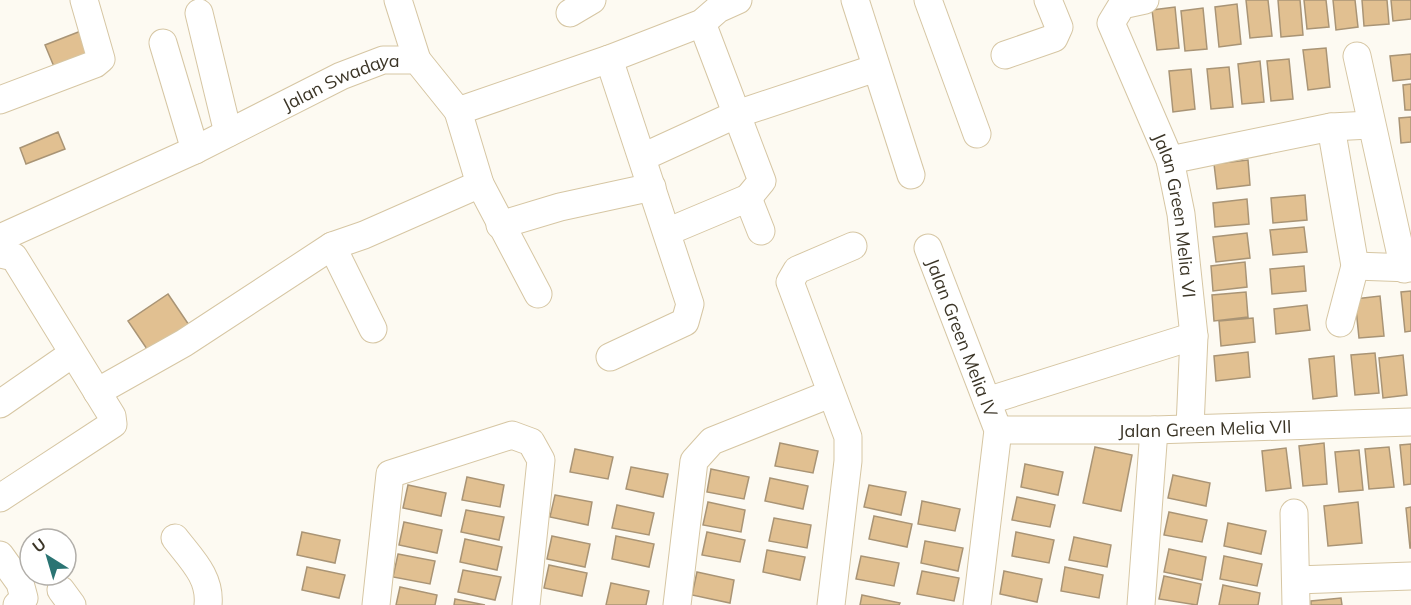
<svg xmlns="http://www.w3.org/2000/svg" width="1411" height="605" viewBox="0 0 1411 605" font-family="Mulish,sans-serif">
<rect width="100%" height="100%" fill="#fdfaf2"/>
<!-- building -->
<path fill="#e1c091" stroke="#a99475" stroke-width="1.5" d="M1246,0H1268L1272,36L1250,38Z
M1278,0H1300L1303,35L1281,37Z
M1304,0H1326L1329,27L1307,29Z
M1333,0H1355L1358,27L1336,30Z
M1362,0H1387L1389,24L1364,26Z
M1391,0H1411V19L1393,21Z
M1237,4L1241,44L1219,47L1215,7Z
M1175,7L1179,48L1157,50L1152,10Z
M1203,8L1207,49L1185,51L1181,11Z
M86,29L95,54L55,69L45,45Z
M1326,48L1330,87L1308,90L1303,50Z
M1411,54V79L1393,81L1390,56Z
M1289,59L1293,99L1271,101L1267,61Z
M1260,61L1264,102L1242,104L1238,64Z
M1229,67L1233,107L1211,109L1207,69Z
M1191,69L1195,109L1173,112L1169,71Z
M1411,84V110H1405L1403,85Z
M1411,117V142L1401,143L1399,118Z
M58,132L65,149L26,164L20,148Z
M1248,160L1250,185L1217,189L1214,164Z
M1305,195L1307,220L1273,223L1271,198Z
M1247,199L1249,224L1215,227L1213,203Z
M1304,227L1307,252L1273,255L1270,230Z
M1247,233L1250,258L1216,262L1213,237Z
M1245,262L1247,287L1213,291L1211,266Z
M1304,266L1306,291L1272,294L1270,269Z
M1411,291V331L1405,332L1401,292Z
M1246,292L1248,317L1214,321L1212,295Z
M168,294L189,325L149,352L128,321Z
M1380,296L1384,336L1359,338L1355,299Z
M1307,305L1310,330L1276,334L1274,309Z
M1253,318L1255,342L1221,346L1219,321Z
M1248,352L1250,377L1216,381L1214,356Z
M1375,353L1379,393L1355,395L1351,355Z
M1403,355L1407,395L1383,398L1379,358Z
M1334,356L1337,396L1313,399L1309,359Z
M780,443L818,451L813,473L775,466Z
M1324,443L1327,484L1303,486L1299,446Z
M1411,444V484L1404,485L1400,445Z
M1095,447L1132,455L1121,511L1083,503Z
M1389,447L1394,487L1369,489L1365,449Z
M1286,448L1291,488L1266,491L1262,451Z
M575,449L613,457L608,479L570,472Z
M1359,450L1363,490L1339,492L1335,452Z
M1025,464L1063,472L1058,495L1021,487Z
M631,467L668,474L663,497L626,489Z
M711,469L749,477L744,499L707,492Z
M1173,475L1210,483L1206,506L1168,498Z
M467,477L504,485L500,507L462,500Z
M770,478L808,486L803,509L765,501Z
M408,485L446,493L441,516L403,508Z
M869,485L906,492L901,515L864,507Z
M555,495L592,502L588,525L550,517Z
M1017,497L1055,505L1050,527L1012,520Z
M922,501L960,509L955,531L918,524Z
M708,502L745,510L741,532L703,525Z
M1358,502L1362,543L1328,546L1324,506Z
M617,505L654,513L649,535L612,528Z
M1411,507V548H1410L1406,508Z
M466,510L504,517L499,540L461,532Z
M1169,512L1207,520L1202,542L1164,535Z
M874,516L912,524L907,547L869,539Z
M774,518L811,525L807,548L769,541Z
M404,522L442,530L437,553L399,545Z
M1228,523L1266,531L1261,554L1224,546Z
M302,532L340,540L335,563L297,555Z
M707,532L745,540L740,562L702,555Z
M1016,532L1054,540L1049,563L1012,556Z
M552,536L590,544L585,567L547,559Z
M616,536L654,544L649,567L612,559Z
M1074,537L1111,545L1107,567L1069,560Z
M465,539L502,547L497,570L460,562Z
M925,541L963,548L958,571L921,563Z
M1169,549L1206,557L1202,580L1164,572Z
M767,550L805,557L800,580L763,572Z
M398,554L435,561L430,584L393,577Z
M861,556L899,563L894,586L856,579Z
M1224,556L1262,564L1257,586L1220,579Z
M549,565L587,573L582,596L544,588Z
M307,567L345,575L339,598L302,590Z
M1065,567L1103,575L1099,598L1061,591Z
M463,570L501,577L495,600L458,592Z
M922,571L959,578L954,601L917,594Z
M1004,571L1042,579L1037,602L1000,594Z
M697,572L734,580L730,603L692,595Z
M1164,576L1201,584L1197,605L1159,599Z
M611,583L649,591L646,605H606Z
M1223,585L1260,593L1258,605H1219Z
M400,587L437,595L435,605H396Z
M862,595L900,603L899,605H860Z
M1341,598L1342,605H1311V601Z
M455,599L485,605H454Z"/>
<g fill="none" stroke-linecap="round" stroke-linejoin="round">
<!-- minor casing -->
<g stroke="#d6c6a3" stroke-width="29">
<g id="minor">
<path d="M398,0L417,60"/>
<path d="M855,0L911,175"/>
<path d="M928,0L977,134"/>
<path id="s1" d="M1145,0L1122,5L1111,23L1170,160L1181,214L1194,336L1190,427"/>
<path d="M199,13L228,133"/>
<path d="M570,13L592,0"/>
<path d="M702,23L762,181L748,198"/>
<path d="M163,43L195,150"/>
<path d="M1005,55L1054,38L1059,27L1048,0"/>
<path d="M1357,56L1404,269"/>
<path d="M609,59L690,304L685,322L610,357"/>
<path d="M0,100L95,64L101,59L84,0"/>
<path d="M458,111L480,184L538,294"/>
<path d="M1331,127L1355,266L1340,323"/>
<path d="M643,157L737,114L876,68"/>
<path d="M1170,160L1331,127L1370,125"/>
<path d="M500,225L560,207L652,187"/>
<path d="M667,232L748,198L761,231"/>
<path id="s2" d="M0,238L195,150L341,76L383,60H417L458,111L609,59L702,23L718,9L738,0"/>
<path d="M332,246L373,329"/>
<path id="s3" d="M928,248L998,430L977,605"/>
<path d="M1355,266L1411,268"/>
<path d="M97,392L184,343L332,246L364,235L480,184"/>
<path d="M987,401L1194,336"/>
<path d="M0,404L72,354"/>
<path id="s4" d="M998,430H1154L1411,422"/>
<path d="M0,498L113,424L112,416L14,257L0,254"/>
<path d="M1294,513L1296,605"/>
<path d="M175,538C191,559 211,577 208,605"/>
<path d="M0,555L20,583L24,598L17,605"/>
<path d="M1296,580L1411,576"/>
<path d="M61,590L72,605"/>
<path d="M376,605L390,474L512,435L531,442L541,460L526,605"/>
<path d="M677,605L694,461L712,441L830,394"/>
<path d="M831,605L848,461V437L790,282L797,270L853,246"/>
<path d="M1141,605L1154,430"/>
</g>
</g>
<!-- minor -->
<use href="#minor" stroke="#fff" stroke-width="27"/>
</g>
<g text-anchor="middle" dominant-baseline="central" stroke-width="4.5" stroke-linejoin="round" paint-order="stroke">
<!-- street labels -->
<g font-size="18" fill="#3b3527" stroke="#fff">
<text stroke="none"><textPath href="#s2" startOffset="376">Jalan Swadaya</textPath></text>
<text stroke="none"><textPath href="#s1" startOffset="249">Jalan Green Melia VI</textPath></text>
<text stroke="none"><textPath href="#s3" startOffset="96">Jalan Green Melia IV</textPath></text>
<text stroke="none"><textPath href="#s4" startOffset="207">Jalan Green Melia VII</textPath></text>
</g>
</g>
<!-- north arrow -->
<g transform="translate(48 557) rotate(323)"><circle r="28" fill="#ffffff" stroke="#b1aea9" stroke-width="1.5"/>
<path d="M0-4.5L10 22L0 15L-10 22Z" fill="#2a7473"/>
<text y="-9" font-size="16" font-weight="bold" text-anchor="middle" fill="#3b3527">U</text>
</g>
</svg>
